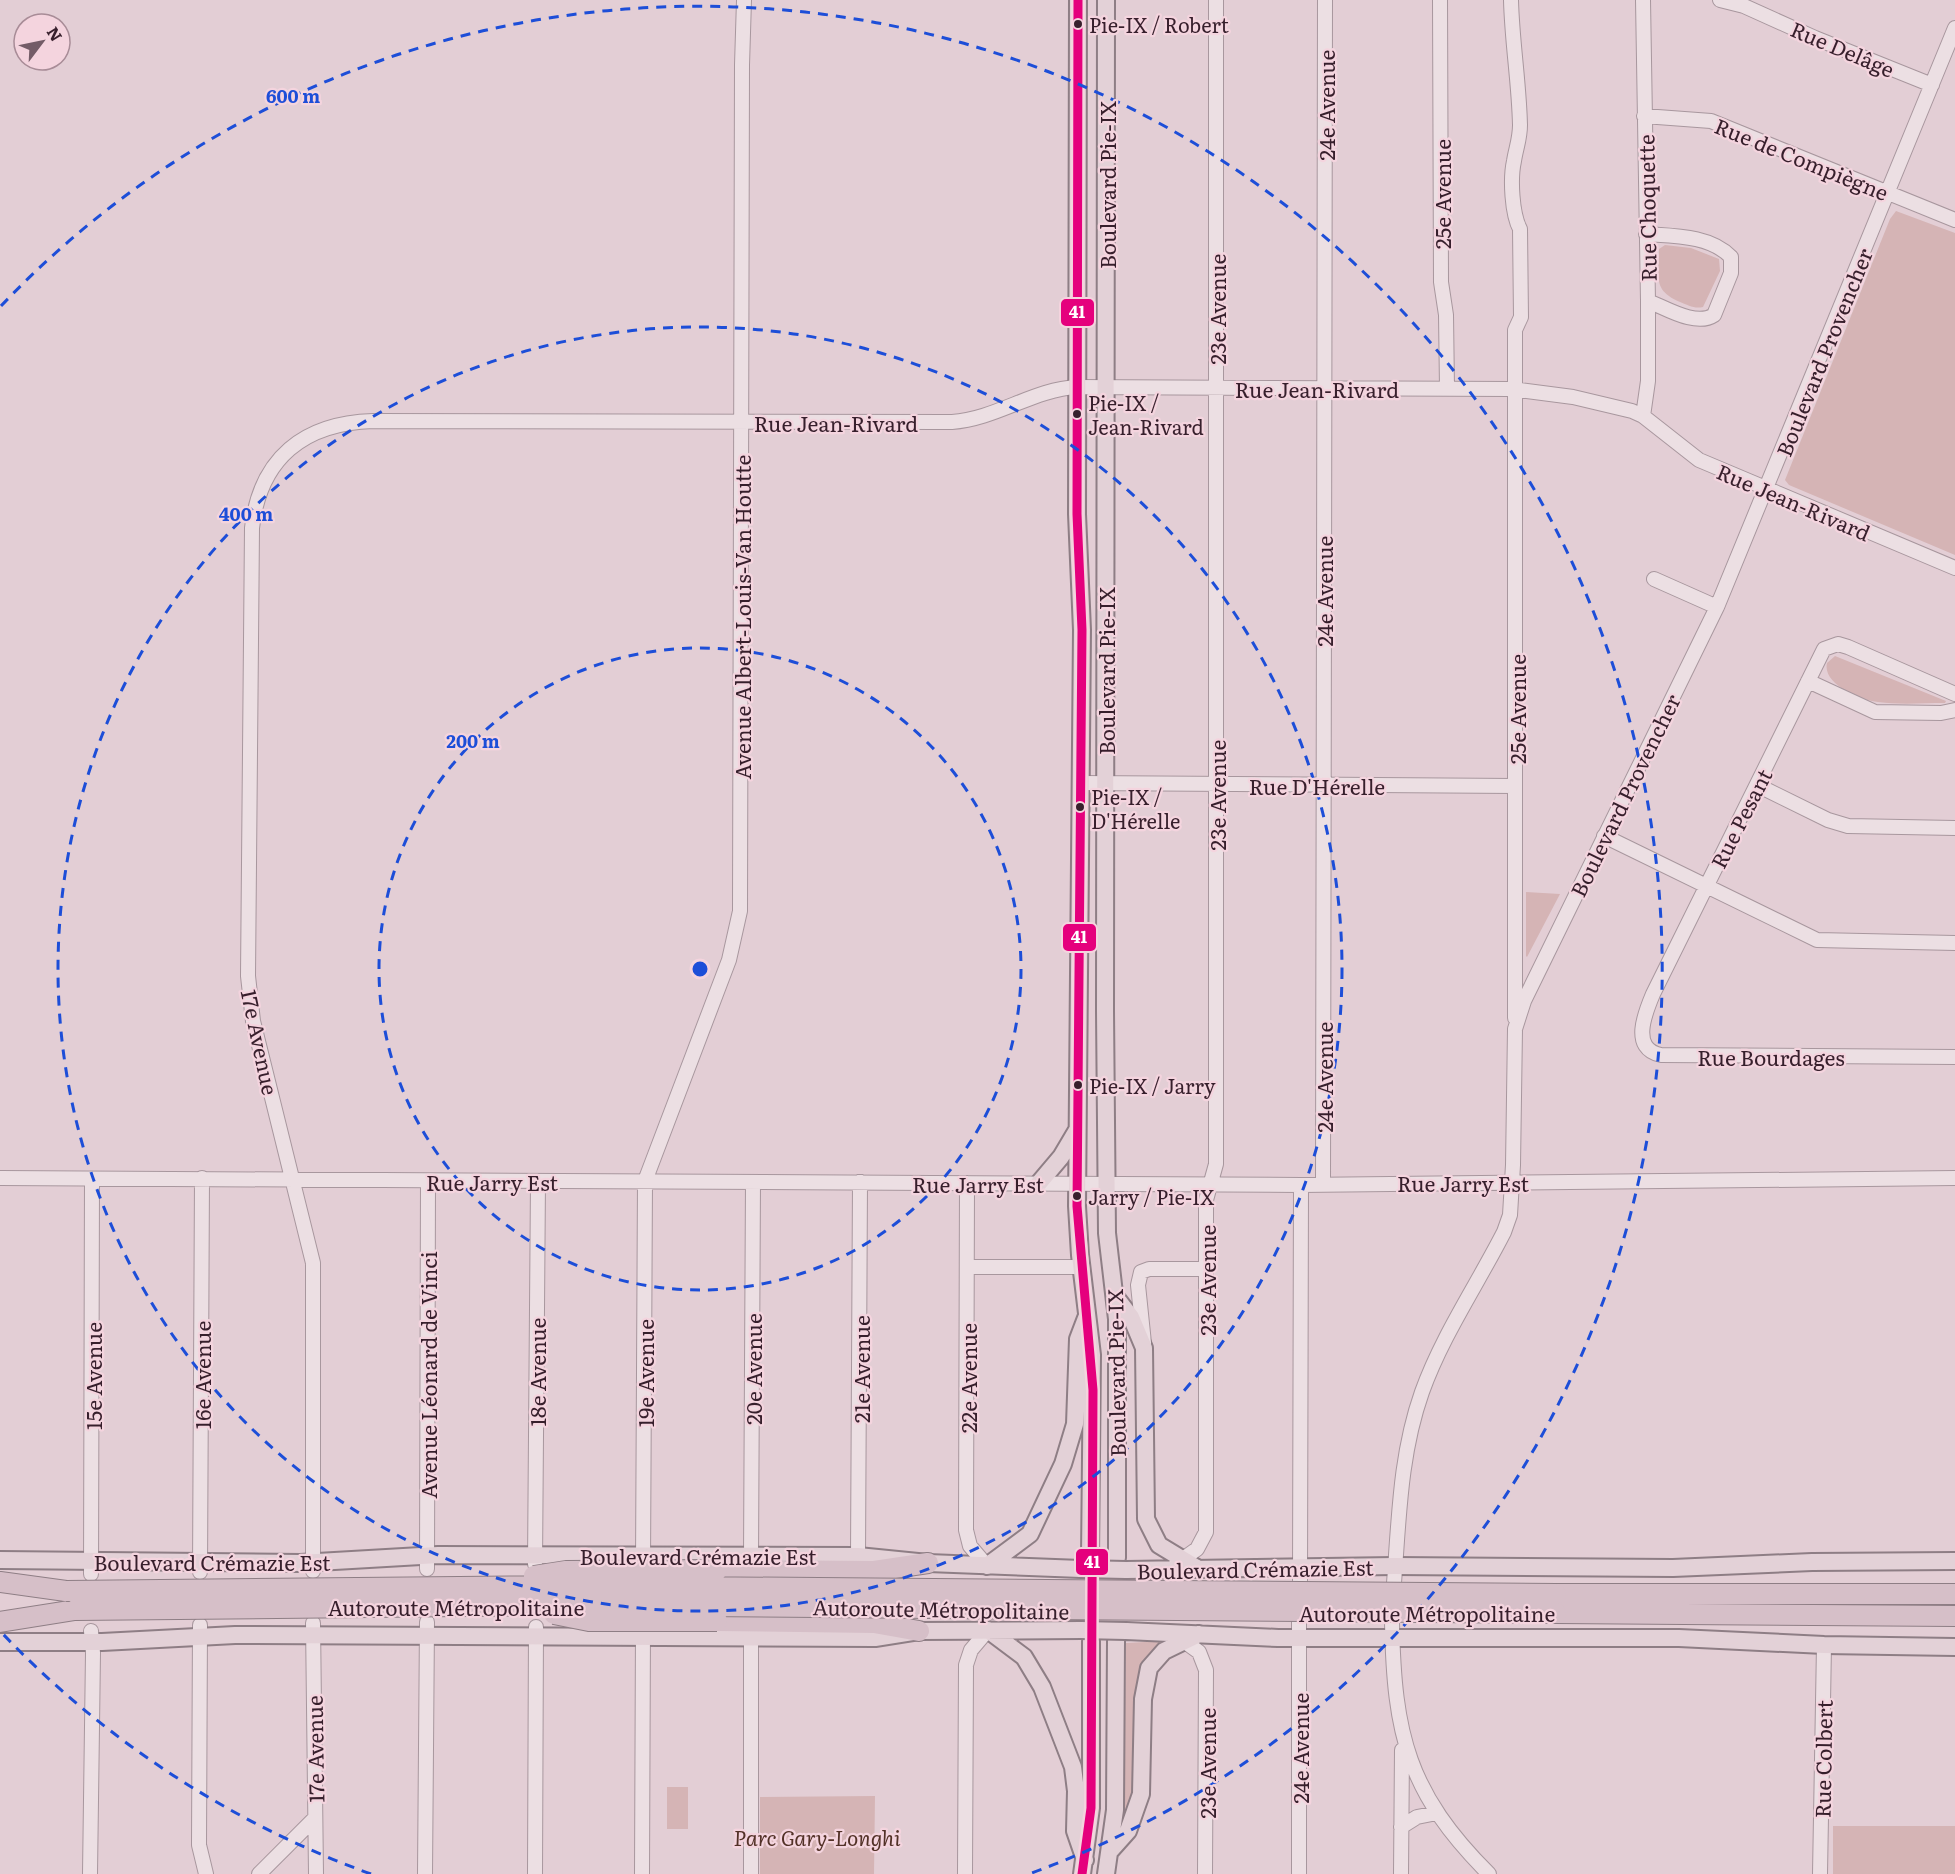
<svg xmlns="http://www.w3.org/2000/svg" width="1955" height="1874" viewBox="0 0 1955 1874" font-family="Literata,serif">
<rect width="100%" height="100%" fill="#e3ced5"/>
<!-- green -->
<path fill="#d5b4b5" d="M1896,211L1955,233V555L1789,485L1785,480L1890,219Z
M1665,245L1691,248L1719,259L1720,271L1703,307C1694,309 1688,305 1680,302C1652,290 1659,277 1659,249Z
M1835,656L1946,701L1945,703C1923,703 1900,705 1878,702C1860,700 1822,684 1827,663Z
M1526,892L1560,894L1527,957L1526,956Z
M1163,1641L1157,1648L1136,1791L1123,1824L1126,1643Z
M667,1787H688V1829H667Z
M875,1796L874,1874H760V1797Z
M1833,1826H1955V1874H1833Z"/>
<g fill="none" stroke-linecap="round" stroke-linejoin="round">
<!-- minor casing -->
<g stroke="#a8979e" stroke-width="16">
<path id="minor" d="M1440,0L1441,282L1446,315L1447,388
M1511,0C1512,42 1519,82 1520,125C1520,139 1516,148 1514,161C1510,179 1512,214 1520,229L1521,317L1515,330V1018
M1643,0L1648,301V381L1643,416
M1720,0L1744,6L1815,38L1932,85
M1644,116L1711,121L1955,220
M1646,234C1673,236 1710,235 1731,257V273L1714,315C1696,327 1666,308 1648,301
M1654,579L1717,607
M1808,681L1875,712L1941,713L1955,710
M1955,694L1848,647L1838,644L1824,649L1653,994C1645,1013 1630,1049 1661,1055L1955,1057
M1082,783L1515,786
M1757,785L1828,820L1848,826L1955,828
M1604,836L1817,940L1955,943
M0,1178L1301,1185L1955,1178
M967,1183L966,1530L970,1546L987,1566
M1323,1183L1325,0
M968,1267H1081
M1144,1343L1138,1285L1141,1272L1149,1269H1207
M751,1556L753,1182
M858,1556L860,1182
M535,1564L538,1181
M643,1564L645,1181L729,960L740,911L742,65L744,0
M1176,1564L1197,1549L1206,1532V1200L1216,1164V0
M427,1569L428,1181
M313,1571V1263L253,1021L248,976L252,528C260,458 304,423 373,421L952,422C996,419 1034,389 1077,387L1512,389L1573,397L1632,411L1643,416L1699,460L1955,568
M200,1572L202,1178
M91,1574L92,1179
M1300,1582L1301,1185
M1394,1583C1399,1518 1400,1454 1422,1392C1442,1336 1477,1285 1504,1232L1510,1215L1513,1165L1515,1029L1524,1001L1717,607L1955,28
M1392,1622C1394,1735 1408,1793 1489,1874
M313,1623L316,1874
M200,1625L199,1845L206,1874
M1177,1636L1199,1652L1206,1670L1205,1874
M1401,1827L1417,1817L1437,1813
M90,1874L93,1653L91,1631
M259,1874L315,1818
M425,1874L427,1622
M535,1874L536,1627
M642,1874L643,1628
M751,1874V1637
M965,1874L966,1665L971,1650L988,1630
M1299,1874V1622
M1401,1874L1402,1750
M1820,1874L1824,1645"/>
</g>
<!-- major casing -->
<g stroke="#8e7e85" stroke-width="20">
<path id="major" d="M1078,0L1077,514L1082,630L1077,1206L1080,1255L1092,1355L1090,1558
M1106,0L1105,1011L1107,1233L1117,1319V1558
M1039,1183L1061,1157L1077,1130
M1115,1296L1131,1317L1144,1348L1146,1519L1159,1545L1197,1568
M0,1560L300,1563L438,1555L858,1556L928,1563L1081,1569
M987,1566L1030,1534L1063,1464L1075,1424L1078,1339L1086,1318
M1126,1570L1395,1566L1673,1568L1812,1562L1955,1561
M988,1630L1024,1657L1042,1687L1073,1767L1076,1791L1075,1831L1085,1860
M1126,1631L1278,1638H1679L1824,1645L1955,1647
M0,1642H102L235,1635L875,1638L919,1631L1081,1630
M1111,1850L1128,1831L1141,1794L1143,1699L1149,1668L1164,1651L1199,1634
M1082,1874L1091,1808V1641
M1106,1874L1115,1810L1116,1641"/>
</g>
<!-- highway casing -->
<g stroke="#8e7e85" stroke-width="22">
<path id="highway" d="M717,1570L874,1571L928,1563
M0,1582L66,1591
M1556,1594H1955
M1556,1613L1955,1616
M717,1621L874,1623L919,1631
M0,1622L75,1610"/>
</g>
<!-- minor -->
<use href="#minor" stroke="#ecdfe3" stroke-width="14"/>
<!-- major -->
<use href="#major" stroke="#e3d1d7" stroke-width="16"/>
<!-- highway -->
<use href="#highway" stroke="#d6bfc8" stroke-width="20"/>
<!-- major-bridge casing -->
<g stroke="#8e7e85" stroke-width="20" stroke-linecap="butt">
<path id="major-bridge" d="M1081,1569L1126,1570
M1081,1630L1126,1631"/>
</g>
<!-- highway-bridge casing -->
<g stroke="#8e7e85" stroke-width="22" stroke-linecap="butt">
<path id="highway-bridge" d="M534,1576L566,1571L717,1570
M66,1591L562,1586L1556,1594
M75,1610L567,1605L1556,1613
M554,1614L589,1621H717"/>
</g>
<!-- major-bridge -->
<use href="#major-bridge" stroke="#e3d1d7" stroke-width="16"/>
<!-- highway-bridge -->
<use href="#highway-bridge" stroke="#d6bfc8" stroke-width="20"/>
<!-- bus-1 casing -->
<g stroke="#f4d4de" stroke-width="14">
<path id="bus-1" d="M1078,0L1077,514L1082,630L1077,1206L1093,1390L1091,1808L1082,1874"/>
</g>
<!-- bus-1 -->
<use href="#bus-1" stroke="#e5007d" stroke-width="9"/>
</g>
<!-- distance rings -->
<g fill="none" stroke="#1d4ed8" stroke-width="3" stroke-dasharray="10 8">
<circle cx="700" cy="969" r="321"/>
<circle cx="700" cy="969" r="642"/>
<path d="M371 1874A963 963 0 0 1 1 1632M1 306A963 963 0 1 1 1029 1874"/>
</g>
<!-- markers -->
<g fill="#371f2c" stroke="#f4d4de" stroke-width="2">
<circle cx="1078" cy="24" r="5"/>
<circle cx="1077" cy="414" r="5"/>
<circle cx="1080" cy="807" r="5"/>
<circle cx="1078" cy="1085" r="5"/>
<circle cx="1077" cy="1196" r="5"/>
</g>
<g text-anchor="middle" dominant-baseline="central" stroke-width="4.5" stroke-linejoin="round" paint-order="stroke">
<!-- bus labels -->
<g font-size="20" fill="#371f2c" stroke="#f4d4de" text-anchor="start">
<text x="1089" y="24">Pie-IX / Robert</text>
<text x="1088" y="402">Pie-IX /<tspan x="1088" dy="24">Jean-Rivard</tspan></text>
<text x="1091" y="796">Pie-IX /<tspan x="1091" dy="24">D'Hérelle</tspan></text>
<text x="1089" y="1085">Pie-IX / Jarry</text>
<text x="1088" y="1196">Jarry / Pie-IX</text>
</g>
<!-- street labels -->
<g font-size="21" fill="#371f2c" stroke="#f4d4de">
<text transform="translate(1843 48) rotate(23)">Rue Delâge</text>
<text transform="translate(1325 105) rotate(-90)">24e Avenue</text>
<text transform="translate(1802 158) rotate(22)">Rue de Compiègne</text>
<text transform="translate(1106 185) rotate(-90)">Boulevard Pie-IX</text>
<text transform="translate(1441 194) rotate(-90)">25e Avenue</text>
<text transform="translate(1646 208) rotate(-91)">Rue Choquette</text>
<text transform="translate(1216 309) rotate(-90)">23e Avenue</text>
<text transform="translate(1823 352) rotate(-68)">Boulevard Provencher</text>
<text x="1317" y="388">Rue Jean-Rivard</text>
<text x="836" y="422">Rue Jean-Rivard</text>
<text transform="translate(1794 501) rotate(23)">Rue Jean-Rivard</text>
<text transform="translate(1323 591) rotate(-90)">24e Avenue</text>
<text transform="translate(741 617) rotate(-90)">Avenue Albert-Louis-Van Houtte</text>
<text transform="translate(1105 671) rotate(-90)">Boulevard Pie-IX</text>
<text transform="translate(1516 709) rotate(-90)">25e Avenue</text>
<text x="1317" y="785">Rue D'Hérelle</text>
<text transform="translate(1216 795) rotate(-90)">23e Avenue</text>
<text transform="translate(1624 795) rotate(-64)">Boulevard Provencher</text>
<text transform="translate(1740 818) rotate(-63)">Rue Pesant</text>
<text transform="translate(261 1042) rotate(78)">17e Avenue</text>
<text x="1771" y="1056">Rue Bourdages</text>
<text transform="translate(1323 1077) rotate(-90)">24e Avenue</text>
<text x="492" y="1181">Rue Jarry Est</text>
<text x="1463" y="1182">Rue Jarry Est</text>
<text x="978" y="1183">Rue Jarry Est</text>
<text transform="translate(1206 1280) rotate(-90)">23e Avenue</text>
<text transform="translate(752 1369) rotate(-90)">20e Avenue</text>
<text transform="translate(860 1369) rotate(-90)">21e Avenue</text>
<text transform="translate(536 1372) rotate(-90)">18e Avenue</text>
<text transform="translate(644 1373) rotate(-90)">19e Avenue</text>
<text transform="translate(1115 1373) rotate(-91)">Boulevard Pie-IX</text>
<text transform="translate(201 1375) rotate(-90)">16e Avenue</text>
<text transform="translate(427 1375) rotate(-90)">Avenue Léonard de Vinci</text>
<text transform="translate(92 1376) rotate(-90)">15e Avenue</text>
<text transform="translate(967 1378) rotate(-90)">22e Avenue</text>
<text x="698" y="1555">Boulevard Crémazie Est</text>
<text x="212" y="1561">Boulevard Crémazie Est</text>
<text transform="translate(1255 1568) rotate(-1)">Boulevard Crémazie Est</text>
<text x="456" y="1606">Autoroute Métropolitaine</text>
<text transform="translate(941 1608) rotate(1)">Autoroute Métropolitaine</text>
<text x="1427" y="1612">Autoroute Métropolitaine</text>
<text transform="translate(1299 1748) rotate(-90)">24e Avenue</text>
<text transform="translate(314 1749) rotate(-91)">17e Avenue</text>
<text transform="translate(1822 1759) rotate(-89)">Rue Colbert</text>
<text transform="translate(1206 1763) rotate(-90)">23e Avenue</text>
</g>
<!-- park labels -->
<g font-size="21" font-style="italic" fill="#523127" stroke="#f4d4de">
<text x="817" y="1836">Parc Gary-Longhi</text>
</g>
</g>
<circle cx="700" cy="969" r="9" fill="#1d4ed8" stroke="#f4d4de" stroke-width="3"/>
<g font-size="18" text-anchor="middle" font-weight="bold" fill="#1d4ed8" stroke="#f4d4de" stroke-width="4.5" stroke-linejoin="round" paint-order="stroke">
<text x="293" y="103">600 m</text>
<text x="246" y="521">400 m</text>
<text x="473" y="748">200 m</text>
</g>
<g stroke="#f4d4de" stroke-width="2">
<rect x="1060" y="298" width="35" height="29" rx="6" fill="#e5007d"/>
<rect x="1062" y="923" width="35" height="29" rx="6" fill="#e5007d"/>
<rect x="1075" y="1548" width="34" height="28" rx="6" fill="#e5007d"/>
</g>
<g font-size="16" text-anchor="middle" font-weight="bold" fill="#fff">
<text x="1077" y="318">41</text>
<text x="1079" y="943">41</text>
<text x="1092" y="1568">41</text>
</g>
<!-- north arrow -->
<g transform="translate(42 42) rotate(58)"><circle r="28" fill="#f4d4de" stroke="#a88c97" stroke-width="1.5"/>
<path d="M0-4.5L10 22L0 15L-10 22Z" fill="#735c67"/>
<text y="-9" font-size="16" font-weight="bold" text-anchor="middle" fill="#371f2c">N</text>
</g>
</svg>
